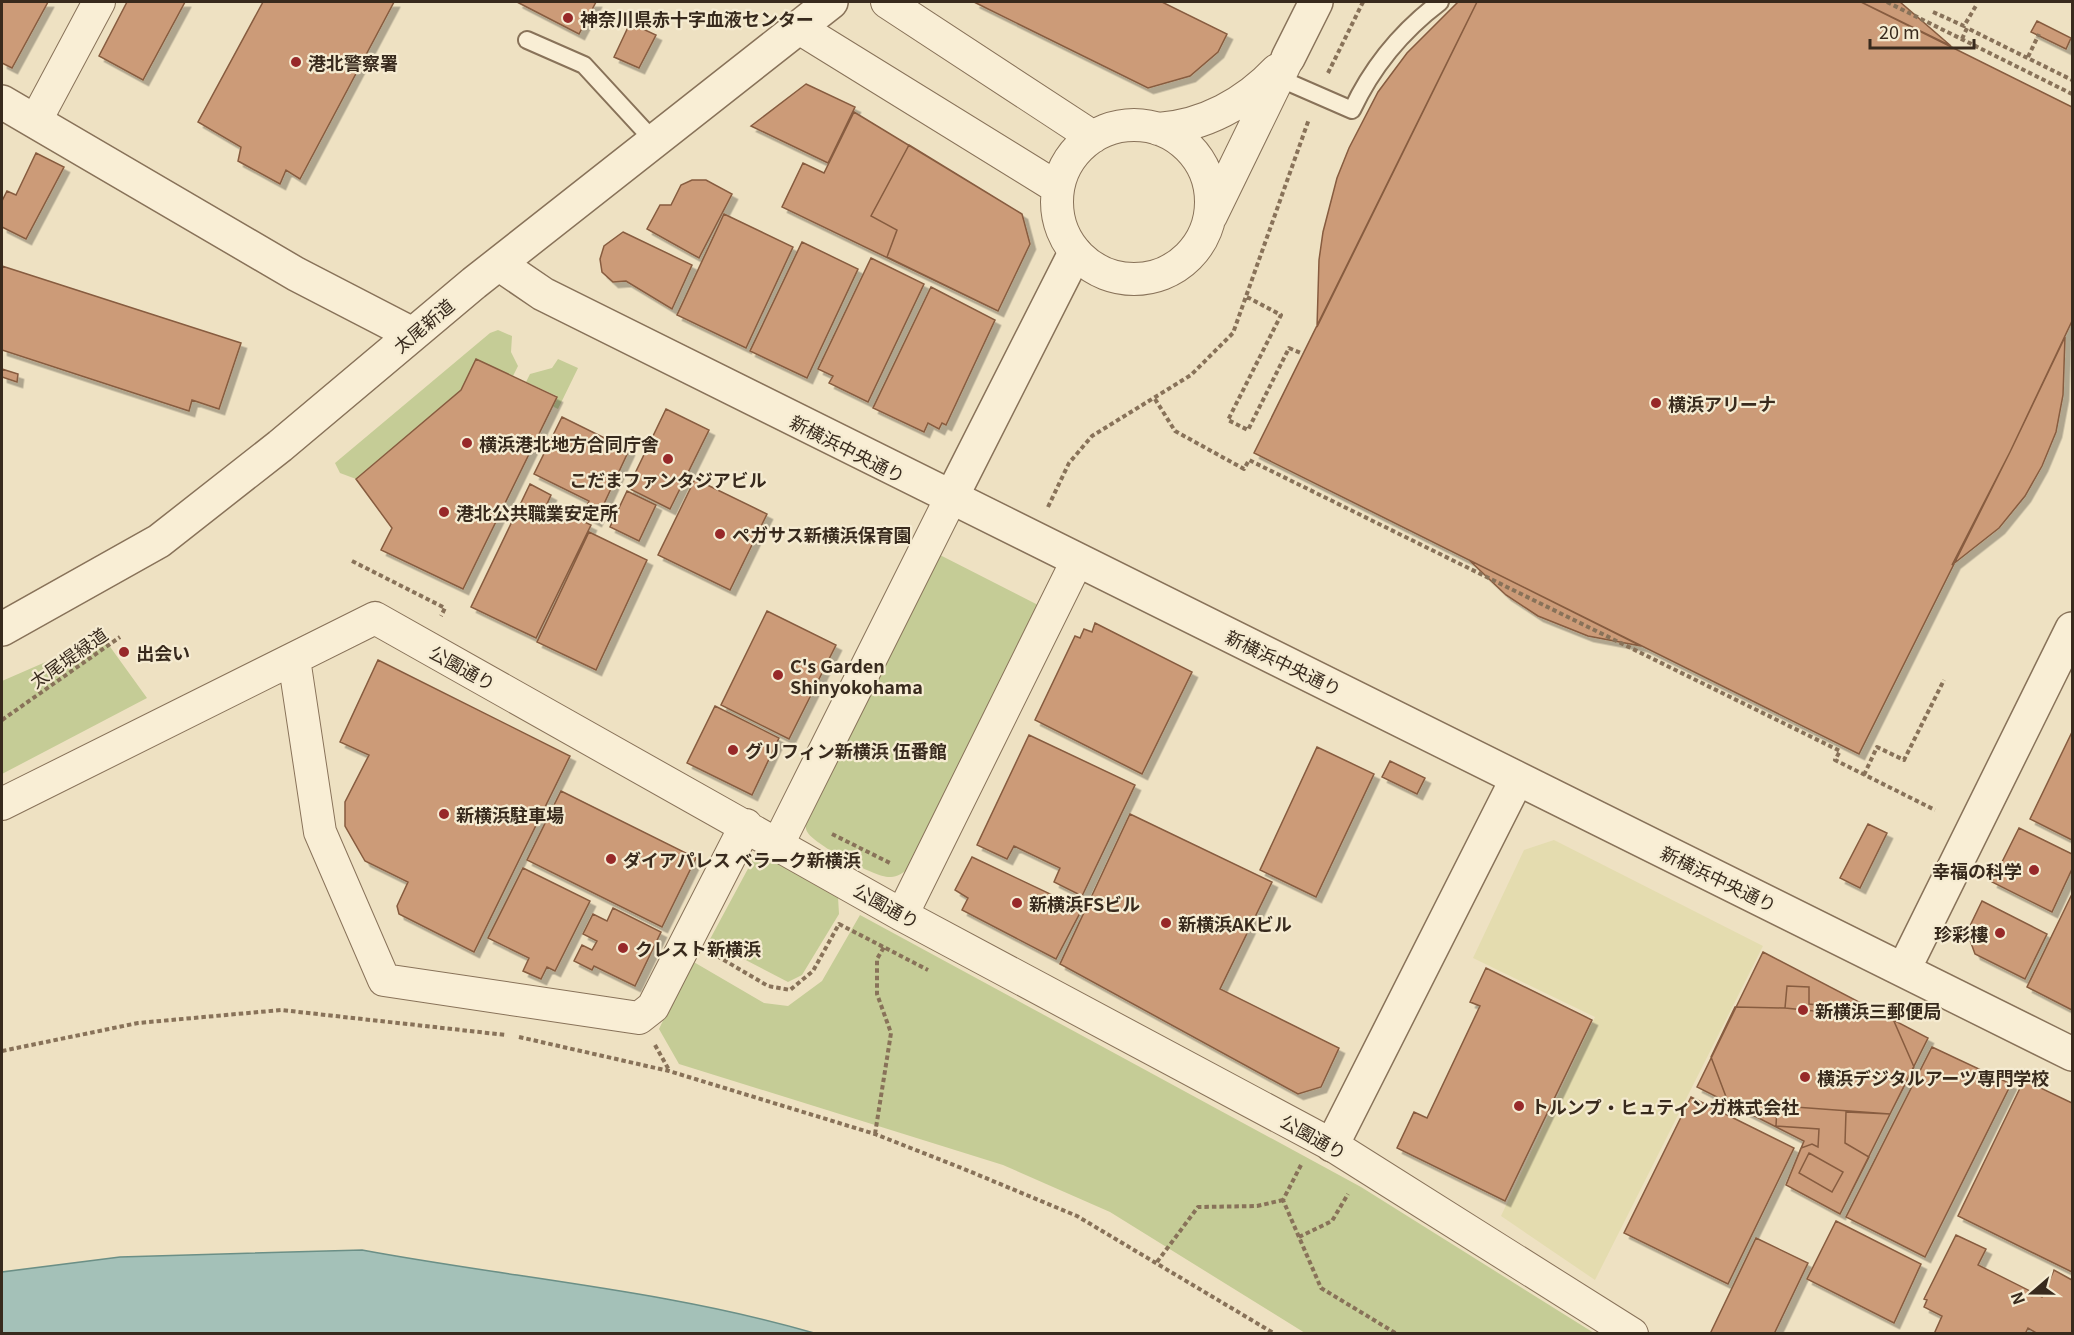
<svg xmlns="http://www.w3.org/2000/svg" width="2074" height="1335" viewBox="0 0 2074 1335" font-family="Georgia,'Noto Sans JP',serif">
<defs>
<filter id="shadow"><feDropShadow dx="5.5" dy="5.5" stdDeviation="0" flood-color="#0004"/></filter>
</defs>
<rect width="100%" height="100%" fill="#eee1c2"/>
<!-- farmland -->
<path fill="#e4dcaf" d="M1554,840L1763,946L1595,1280L1501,1216L1595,1017L1473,958L1524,850Z"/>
<!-- green -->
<path fill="#c5cc96" d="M498,330L512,336L511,352L518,366L513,376L476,359L461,390L356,479L340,473L335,463L490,333Z
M558,359L578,368L558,409L552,406L557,396L526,382L530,374L552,368Z
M938,554L1040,606L908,869C903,873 897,877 891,877C877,879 816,845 808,833C804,828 806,821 807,815Z
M103,637L147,698L2,774V681Z
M757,852L838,897L839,914L802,975L788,982L709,941Z
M860,915L1361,1187L1594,1333H1305L1110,1212L1003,1165L679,1064L659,1029L692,961L764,1003L788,1006L822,981Z"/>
<!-- water -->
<path fill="#a4c1b8" stroke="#6b8f86" stroke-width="1.5" d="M362,1250C512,1278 666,1290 814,1333H2V1272L120,1257Z"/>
<!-- building -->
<path fill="#cc9b78" stroke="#875c3f" stroke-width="1.5" filter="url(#shadow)" d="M2,2H48L12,68L2,63Z
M127,2H185L143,80L99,56Z
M263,2H394L300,179L286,170L280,184L238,161L241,147L198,122Z
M517,2H596L579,34Z
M517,2H596L579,34Z
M517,2H596L579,34Z
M974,2H1162L1227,34L1218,52L1190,76L1148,88Z
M1458,2H1477L1317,327L1319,260L1323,232L1337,178L1349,148L1378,92L1407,53Z
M1477,2H1861L2072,107V321L2010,452L1859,754L1254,453Z
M1861,2H1900L1951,46Z
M2037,21L2071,38L2066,49L2031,32Z
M630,23L656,35L639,68L614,57Z
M806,84L855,107L828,163L751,126Z
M854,112L1022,214L1030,244L998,311L782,207L803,163L824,173Z
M909,145L1022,214L1030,244L998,311L887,257L897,230L871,216Z
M36,153L64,167L26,239L2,227V201L7,191L16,195Z
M692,180H706L732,194L699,258L647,229L660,205H671L681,185Z
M724,214L793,247L746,348L677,315Z
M623,232L692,265L672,309L626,281L613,282L602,272L600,259L604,246Z
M802,242L858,269L807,378L750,351Z
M871,258L924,284L868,402L829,383L833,376L818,369Z
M2,266L241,343L219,409L192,400L189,411L2,350Z
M931,287L995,320L946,425L942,423L939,429L928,423L924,432L873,408Z
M2065,337L2063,395L2056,432L2042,466L2025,496L1999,528L1952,565L2010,452Z
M476,359L557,397L463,589L381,550L392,528L356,479L461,390Z
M2,369L18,374L17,382L2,377Z
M666,409L709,430L670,509L628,488Z
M562,417L629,450L596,521L583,514L589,501L534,474Z
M695,479L767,514L730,590L658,555Z
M530,484L551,495L547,504L591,525L536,638L471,607Z
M627,491L656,505L639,541L610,527Z
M589,532L647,560L596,670L537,642Z
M1469,560L1641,646L1588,636L1538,616L1506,595Z
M767,611L836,645L789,739L721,705Z
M1095,623L1192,672L1142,774L1035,720L1075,636L1080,638L1084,629L1092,632Z
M378,660L570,756L474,952L399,914L397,906L408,882L365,861L345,826V802L369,755L340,742Z
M715,706L779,738L752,795L687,763Z
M2072,732V840L2030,819Z
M1029,735L1135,785L1082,896L1054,882L1060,868L1014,846L1007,859L977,845Z
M1317,747L1374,774L1316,897L1260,870Z
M1390,761L1425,778L1417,794L1382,777Z
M561,791L696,858L662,927L527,860Z
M1130,814L1272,882L1220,989L1339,1048L1321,1087L1298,1094L1060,964Z
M1868,824L1887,833L1860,888L1840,878Z
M2019,828L2072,854V869L2052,912L1992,882Z
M972,857L1082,909L1056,959L962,910L968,898L955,890Z
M523,868L590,901L555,971L547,967L541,979L523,971L529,958L488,938Z
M2072,894V1010L2027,987Z
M1982,901L2047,934L2025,979L1975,954L1967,932Z
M613,908L661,932L635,986L594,966L592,970L574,961L582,945L592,950L597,941L583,934L593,914L607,921Z
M1763,952L1928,1038L1840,1214L1786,1185L1804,1141L1697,1087Z
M1486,968L1592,1020L1505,1201L1397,1148L1414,1112L1427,1118L1480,1006L1470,1002Z
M1787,986L1809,987V1004L1843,1008L1842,1015L1893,1019L1914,1067L1890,1114L1846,1112L1845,1143L1869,1157L1840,1214L1786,1185L1801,1148L1812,1144L1818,1147L1819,1129L1776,1126L1777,1107L1728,1102L1711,1057L1735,1007L1785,1008Z
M1735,1007L1785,1008L1893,1019L1914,1067L1890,1114L1728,1102L1711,1057Z
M1932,1047L2011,1084L1925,1257L1846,1217Z
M2024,1080L2072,1103V1272L1958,1216Z
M1691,1097L1794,1148L1728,1284L1624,1233Z
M1809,1153L1843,1172L1832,1192L1799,1173Z
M1836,1221L1921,1264L1894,1323L1807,1279Z
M1956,1235L1986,1249L1978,1265L2042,1297L2054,1270L2072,1280V1334H2038L2028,1328L2025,1334H1934L1942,1316L1924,1307L1927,1300L1924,1299Z
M1756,1238L1808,1263L1774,1334H1710Z"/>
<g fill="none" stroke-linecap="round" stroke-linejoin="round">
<!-- service casing -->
<g stroke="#887259" stroke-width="20">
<path id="service" d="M527,40L584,65L654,141
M1274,76L1352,110C1372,67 1403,30 1440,2"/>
</g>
<!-- minor casing -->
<g stroke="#887259" stroke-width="34">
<path id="minor" d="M887,2L1093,137
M799,28L1058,188
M36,120L99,2
M1057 202a77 77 0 1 1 154 0a77 77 0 1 1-154 0Z
M1158,129C1204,126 1246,103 1277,70
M1211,216L1288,58
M294,659L320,832L384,980L639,1018L653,1007L746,825
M2,804L375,618L902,915L1332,1145L1632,1334
M778,844L950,500
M902,915L1077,561"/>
</g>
<!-- tertiary casing -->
<g stroke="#887259" stroke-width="36">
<path id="tertiary" d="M1288,58L1316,2
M2,102L296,274L412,334
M499,264L543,294C1051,551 1564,798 2072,1054
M950,500L1075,253
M2,629L159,541L280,446L474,283L831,2
M1904,969L2072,629
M1332,1145L1517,779"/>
</g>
<!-- path -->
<path stroke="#887259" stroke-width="4" stroke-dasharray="4.5 3" stroke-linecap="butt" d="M1887,2L2072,94
M1933,12L1964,26L1977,4
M1962,39L1967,28L2072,80
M2028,57L2039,34
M1328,73L1363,2
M1247,297L1281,315L1228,420L1248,430L1289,348L1303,354
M1155,399L1175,431L1244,469L1249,460L1840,751L1835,760L1935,810
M1048,507L1069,463L1092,436L1191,375L1233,333L1309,119
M352,561L445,608L441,616
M2,720L120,637
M1864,775L1877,747L1904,760L1944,680
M832,834L890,863
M717,956L768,986L790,990L813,971L839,924L928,970
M519,1037L669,1071L875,1134L964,1169L1077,1216L1275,1334
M655,1045L669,1070
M2,1051L138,1023L281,1010L506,1035
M875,1134L891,1033L877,994V959L884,947
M1301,1165L1283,1200L1321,1288L1397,1334
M1299,1237L1332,1221L1348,1194
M1157,1262L1198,1207L1257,1206L1283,1200"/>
<!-- service -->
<use href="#service" stroke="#f9eed5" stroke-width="16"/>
<!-- minor -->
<use href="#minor" stroke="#f9eed5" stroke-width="32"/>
<!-- tertiary -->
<use href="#tertiary" stroke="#f9eed5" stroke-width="33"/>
</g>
<!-- markers -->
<g fill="#972929" stroke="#f5ebd1" stroke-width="2">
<circle cx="568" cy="18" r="6"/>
<circle cx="296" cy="62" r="6"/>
<circle cx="1656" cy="403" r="6"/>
<circle cx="467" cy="443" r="6"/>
<circle cx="668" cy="459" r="6"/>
<circle cx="444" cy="512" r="6"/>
<circle cx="720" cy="534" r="6"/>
<circle cx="124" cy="652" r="6"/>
<circle cx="778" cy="675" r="6"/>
<circle cx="733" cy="750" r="6"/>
<circle cx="444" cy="814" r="6"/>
<circle cx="611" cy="859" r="6"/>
<circle cx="2034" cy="870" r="6"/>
<circle cx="1017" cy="903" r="6"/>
<circle cx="1166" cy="923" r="6"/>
<circle cx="2000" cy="933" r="6"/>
<circle cx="623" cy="948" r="6"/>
<circle cx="1803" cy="1010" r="6"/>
<circle cx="1805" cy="1077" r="6"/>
<circle cx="1519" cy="1106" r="6"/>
</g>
<g text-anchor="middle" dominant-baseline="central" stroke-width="4.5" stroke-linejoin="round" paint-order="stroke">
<!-- poi labels -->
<g font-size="18" font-weight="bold" fill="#382a1d" stroke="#f5ebd1" text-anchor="start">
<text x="580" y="18">神奈川県赤十字血液センター</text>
<text x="308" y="62">港北警察署</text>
<text x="1668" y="403">横浜アリーナ</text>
<text x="479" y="443">横浜港北地方合同庁舎</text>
<text x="668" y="479" text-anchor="middle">こだまファンタジアビル</text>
<text x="456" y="512">港北公共職業安定所</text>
<text x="732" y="534">ペガサス新横浜保育園</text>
<text x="136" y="652">出会い</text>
<text x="790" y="665">C's Garden<tspan x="790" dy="21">Shinyokohama</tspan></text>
<text x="745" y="750">グリフィン新横浜 伍番館</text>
<text x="456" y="814">新横浜駐車場</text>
<text x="623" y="859">ダイアパレス ベラーク新横浜</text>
<text x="2022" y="870" text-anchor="end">幸福の科学</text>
<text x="1029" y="903">新横浜FSビル</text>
<text x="1178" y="923">新横浜AKビル</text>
<text x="1988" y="933" text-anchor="end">珍彩樓</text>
<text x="635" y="948">クレスト新横浜</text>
<text x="1815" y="1010">新横浜三郵便局</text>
<text x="1817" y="1077">横浜デジタルアーツ専門学校</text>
<text x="1531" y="1106">トルンプ・ヒュティンガ株式会社</text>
</g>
<!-- street labels -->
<g font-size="18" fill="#382a1d" stroke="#f5ebd1">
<text transform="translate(423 325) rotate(-40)">太尾新道</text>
<text transform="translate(848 448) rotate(27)">新横浜中央通り</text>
<text transform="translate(68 657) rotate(-35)">太尾堤緑道</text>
<text transform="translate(1284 662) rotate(26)">新横浜中央通り</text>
<text transform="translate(463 667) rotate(29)">公園通り</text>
<text transform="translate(1719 878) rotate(26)">新横浜中央通り</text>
<text transform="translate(887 905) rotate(29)">公園通り</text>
<text transform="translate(1314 1136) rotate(29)">公園通り</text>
</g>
</g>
<!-- border -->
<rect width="2074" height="1335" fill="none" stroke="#382a1d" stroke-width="6"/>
<!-- north arrow -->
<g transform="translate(2032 1293) rotate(250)" stroke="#f5ebd1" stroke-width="4.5" paint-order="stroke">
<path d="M0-4.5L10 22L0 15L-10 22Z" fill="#382a1d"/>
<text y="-9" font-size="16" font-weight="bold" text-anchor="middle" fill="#382a1d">N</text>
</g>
<!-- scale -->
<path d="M1870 39v9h104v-9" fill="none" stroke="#382a1d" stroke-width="3"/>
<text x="1879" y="39" font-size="18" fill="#382a1d" stroke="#f5ebd1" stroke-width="4.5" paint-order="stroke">20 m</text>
</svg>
